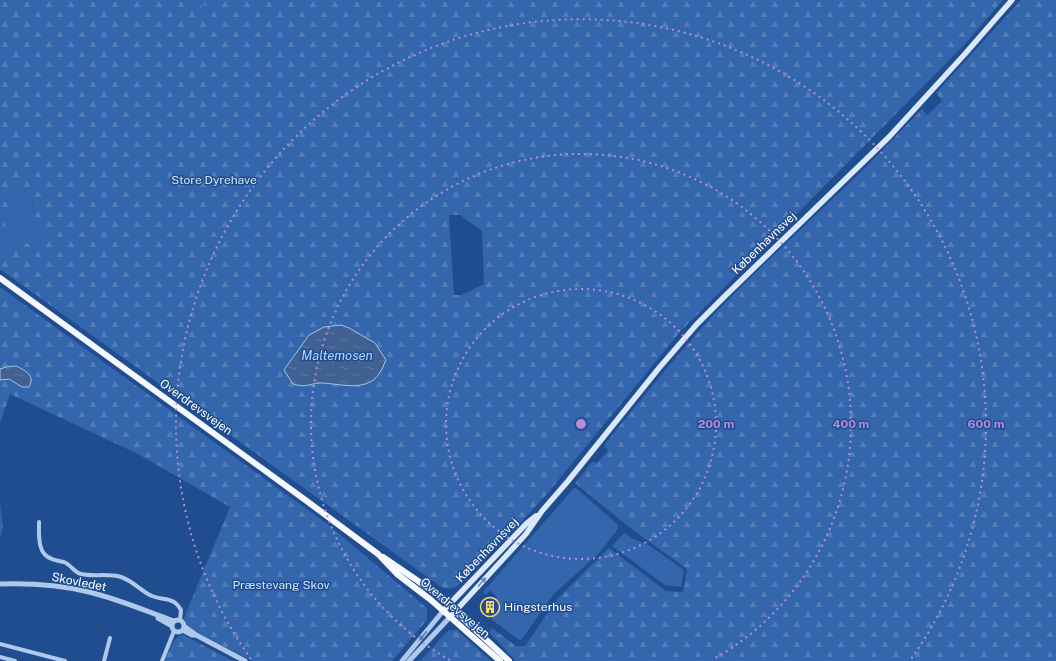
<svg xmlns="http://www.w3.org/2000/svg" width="1056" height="661" viewBox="0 0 1056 661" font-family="'Public Sans',sans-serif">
<defs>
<pattern id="forest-firs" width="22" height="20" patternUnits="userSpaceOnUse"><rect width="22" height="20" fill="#3366ad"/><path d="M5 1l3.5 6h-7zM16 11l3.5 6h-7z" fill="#527db9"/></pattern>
<pattern id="wetland-marsh" width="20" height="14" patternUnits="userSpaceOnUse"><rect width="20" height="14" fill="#3366ad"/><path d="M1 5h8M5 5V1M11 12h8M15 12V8" fill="none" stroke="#527db9"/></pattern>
<pattern id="water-ripples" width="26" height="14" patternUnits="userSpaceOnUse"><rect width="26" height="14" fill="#406191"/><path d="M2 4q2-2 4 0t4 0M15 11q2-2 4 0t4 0" fill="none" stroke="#5d79a2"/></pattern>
</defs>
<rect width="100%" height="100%" fill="#1f4d8f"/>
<!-- grass -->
<path fill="#3366ad" d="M16,183L33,200C32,215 28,224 42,235L33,247L5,253L0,250V244Z
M574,488L577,489L617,524L618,529L600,552L553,595L522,639L519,640L491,619L495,614L493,612L496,606L494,601L497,597L490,590L486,595L483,592Z
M625,533L631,538L650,546L684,570L681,587L665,585L612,546L621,536Z"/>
<!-- forest -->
<path fill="url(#forest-firs)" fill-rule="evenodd" d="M0,0H1003L966,43L680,332L546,495L512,532L456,587C446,591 441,587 433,581L0,269V250L5,253L17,237L33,247L41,235C28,224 32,215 33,200L16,183L0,244ZM449,215H460L482,231L484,284L461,295H454ZM349,328L359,334L354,386L320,383Z
M1021,0H1056V661H516L489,632L492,628L516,646H525L558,598L609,548L666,591L683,592L687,569L633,530L575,483L592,462L597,463L608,451L604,445L666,369L714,314L754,274L867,166L922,109L927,115L942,101L936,93Z
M0,287L330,526L427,608V620L392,661H253L195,632L188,625L184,618L230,507L136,453L10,394L0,423V380L9,379L22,387H29L31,383L6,367L0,369Z
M0,503L3,528L0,539Z
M449,630H457L491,661H420Z
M184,634L187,637L233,661H165C169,650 172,638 184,634Z"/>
<!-- wetland -->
<path fill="url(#wetland-marsh)" d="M200,0H221L218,5L205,8L197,3Z"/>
<!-- water -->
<path fill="url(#water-ripples)" stroke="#a2c3ee" d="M341,325L349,328L375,343L386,360C384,364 382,370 379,374C366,393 338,383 320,383C307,384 307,388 293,384L284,370L309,335L324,327Z
M16,366C25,370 36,376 29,387H22L9,379L0,380V369L6,367Z"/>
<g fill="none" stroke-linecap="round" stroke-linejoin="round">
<!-- minor -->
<path stroke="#afc9ed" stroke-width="4" d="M39,522C39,536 37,554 52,559C56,561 60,561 64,562C71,565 74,572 81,574C94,577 108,573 121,577C133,581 141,591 152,596C164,601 173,596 181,610L180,620
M0,644L65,661
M0,657L15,661
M104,661L110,638
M162,661L174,631"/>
<!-- tertiary -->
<path stroke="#afc9ed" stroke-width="5" d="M0,584C30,583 60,585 89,592C118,599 146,611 174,621
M158,618L172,626
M172 626a6 6 0 1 1 12 0a6 6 0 1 1-12 0Z
M184,626L196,635L245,661
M183,630L192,635H196
M402,661L443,611
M409,661L450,617"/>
<!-- secondary -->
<path stroke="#dbe7fa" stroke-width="5.5" d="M443,611L526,524L536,516
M450,617L526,534L542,511L568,481L659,368L697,324L726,295L889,137L964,55L1012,0"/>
<!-- primary -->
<path stroke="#f5f8ff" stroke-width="6" d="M0,278L304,499L378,554L397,574L431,600L500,661
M383,557L437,594L509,661"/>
</g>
<!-- one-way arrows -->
<defs><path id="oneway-solid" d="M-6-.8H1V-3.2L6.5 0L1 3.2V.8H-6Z"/></defs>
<use fill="#6a8bba" href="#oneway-solid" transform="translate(482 582) rotate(-48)"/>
<use fill="#5178b0" href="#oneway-solid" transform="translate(423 636) rotate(129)"/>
<!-- distance rings -->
<g fill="none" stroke="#b68bdc" stroke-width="2" stroke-dasharray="2 4">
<circle cx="581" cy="424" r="135"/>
<path d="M450 660A270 270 0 1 1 712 660"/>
<path d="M251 659A405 405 0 1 1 911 659"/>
</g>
<!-- icons -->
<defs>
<g id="building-ring" transform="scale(1)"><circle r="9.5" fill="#1f4d8f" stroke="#fbd76f" stroke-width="1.5"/><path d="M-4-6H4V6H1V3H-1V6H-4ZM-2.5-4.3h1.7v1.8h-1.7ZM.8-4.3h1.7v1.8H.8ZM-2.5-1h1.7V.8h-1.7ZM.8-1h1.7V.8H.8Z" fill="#fbd76f"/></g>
</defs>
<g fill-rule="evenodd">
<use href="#building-ring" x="490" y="607"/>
</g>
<g text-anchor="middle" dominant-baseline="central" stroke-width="3" stroke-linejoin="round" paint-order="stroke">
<!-- park labels -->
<g font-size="12" fill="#d4e4f9" stroke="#1f4d8f">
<text x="214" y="180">Store Dyrehave</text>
<text x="281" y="585">Præstevang Skov</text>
</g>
<!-- street labels -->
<g font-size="12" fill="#fff" stroke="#1f4d8f">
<text transform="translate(764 243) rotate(-44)">Københavnsvej</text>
<text transform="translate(196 407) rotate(36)">Overdrevsvejen</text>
<text transform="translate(487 550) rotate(-46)">Københavnsvej</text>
<text transform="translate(79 582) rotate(11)">Skovledet</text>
<text transform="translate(455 608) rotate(40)">Overdrevsvejen</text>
</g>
<!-- poi labels -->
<g font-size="12" fill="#fff" stroke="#1f4d8f" text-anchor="start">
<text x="504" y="607">Hingsterhus</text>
</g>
<!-- water labels -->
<g font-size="13" font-style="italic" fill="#bbd3f4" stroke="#1f4d8f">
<text x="337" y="355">Maltemosen</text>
</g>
</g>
<circle cx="581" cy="424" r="6" fill="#b68bdc" stroke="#1f4d8f" stroke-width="2"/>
<g font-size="12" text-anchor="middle" font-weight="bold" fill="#b68bdc" stroke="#1f4d8f" stroke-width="3" stroke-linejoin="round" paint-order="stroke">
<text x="716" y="428">200 m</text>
<text x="851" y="428">400 m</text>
<text x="986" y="428">600 m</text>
</g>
</svg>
